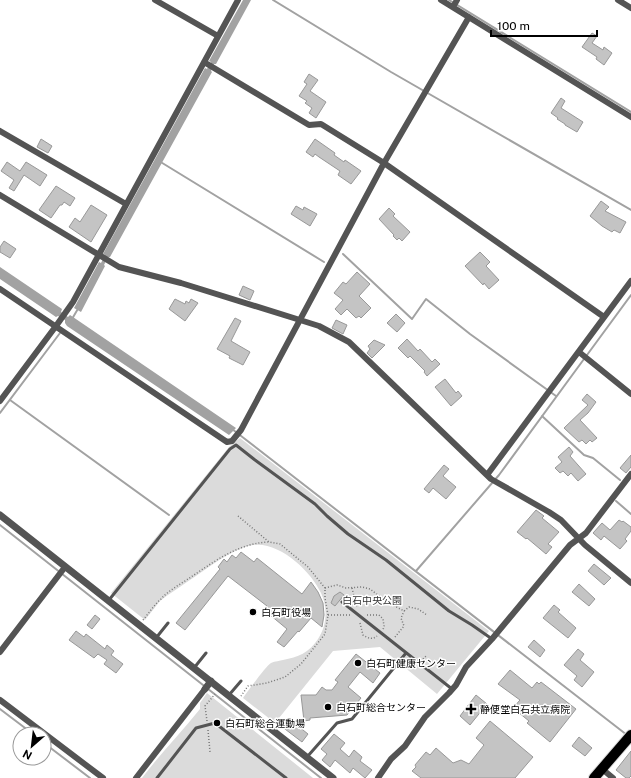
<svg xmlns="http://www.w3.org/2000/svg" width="631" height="778" viewBox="0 0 631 778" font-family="'Public Sans','Noto Sans JP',sans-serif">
<rect width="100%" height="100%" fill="#fff"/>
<!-- green -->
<path fill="#dbdbdb" d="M240,438L489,631L437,694L380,647L333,651L275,723L243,698C248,691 266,666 271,663C275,661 280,661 283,660C298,657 309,653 318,639C327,626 328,607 321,593C311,571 279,541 253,545C229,550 207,569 187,582C179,588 168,594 160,601C155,607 150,614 145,620L111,593L229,447Z
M207,693L313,778H142C160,754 181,733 200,709V703Z"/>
<!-- water -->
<path fill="#a2a2a2" d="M243,0H251L216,64H214L211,71L212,72L110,257H108L104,265L105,266L81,312L74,308L99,262L101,263L105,255L103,254L205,68L207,69L211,62L209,61Z
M0,267L62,309L61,312L68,317L70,315L236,428L229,435L67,326L65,323V320L58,316L56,317L0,279Z"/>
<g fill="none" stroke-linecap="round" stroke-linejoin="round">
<!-- stream -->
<path stroke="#a2a2a2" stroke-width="2" d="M273,0L391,72L631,210
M449,0L631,112
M159,161L324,262
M343,254L412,319L426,299L470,334L556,396
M72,319L79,307
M587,355L631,295
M10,400L169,515
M0,413L60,333
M542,416L584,455L593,458L620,480
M232,429L627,735
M616,501L631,514
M0,525L321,778
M416,571L499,475L584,359
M0,709L33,734
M44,743L90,778"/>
</g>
<!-- building -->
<path fill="#c4c4c4" stroke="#989898" d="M592,33L597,36L592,43L603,50L604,47L612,53L604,65L596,59L597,57L582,47Z
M309,74L318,80L310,91L326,102L316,118L309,113L312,108L305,103L307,101L299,96L307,84L304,82Z
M561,98L565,101L561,108L583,122L577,132L565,125V124L557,119L558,118L551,113Z
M41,139L52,146L48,153L37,147Z
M315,139L335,153L334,155L344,162L345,160L361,171L351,184L338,175L340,171L319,157L315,154L313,157L306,152Z
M7,162L20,171L26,162L47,175L40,186L24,175L14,191L9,188L14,180L1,171Z
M56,186L75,198L70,206L64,202L62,205H60L51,218L39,210Z
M601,201L609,207L605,211L626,222L620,233L614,230L612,232L602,226L590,216Z
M91,205L107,215L91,242L69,227L75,218L80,222Z
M296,206L303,210L304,207L317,214L310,226L291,214Z
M389,208L395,214L393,216L410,232L402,241L399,238L397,240L393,236L394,235L379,219Z
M4,241L16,249L10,258L0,252V247Z
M480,252L490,262L486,266L499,280L489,289L484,283L483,285L465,266Z
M357,272L370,284L359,296L371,308L361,318L359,316L356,318L347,309L341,315L335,309L343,300L334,293L343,282L346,284Z
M243,286L254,291L250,300L239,295Z
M175,299L185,304L186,301L189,303L191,299L198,303L185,321L169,309Z
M396,314L405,323L397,332L387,323Z
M235,318L241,321L231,341L250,352L243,365L229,358L230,356L217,349Z
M336,320L347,325L343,334L332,328Z
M407,339L418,351L420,349L432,362L435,359L440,364L427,376L424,372L425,371L410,356L408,358L398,348Z
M374,340L385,345L372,358L367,353L370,349L368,346Z
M445,379L456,393L458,391L462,396L451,406L435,387Z
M587,394L596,402L588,413L580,420L597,438L592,442L590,440L586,444L582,440L579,442L564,428L588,405L582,400Z
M569,447L573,452L570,456L586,474L578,481L571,473L568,476L563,471L560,473L555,468L562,462L558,457Z
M631,455V467L626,473L620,468Z
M444,465L449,469L443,476L456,487L446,499L433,488L429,493L424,489Z
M536,510L544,516L542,518L559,532L548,544L552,547L546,554L527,538L526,539L517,532Z
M619,520L622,522L623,521L631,527V531L625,539L627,541L620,549L604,536L601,540L593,533L602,523L610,530Z
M241,552L254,562L257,558L302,594L311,582L318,592L323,603L324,615L322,627L311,618L299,632L298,631L284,647L277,642L287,629L264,610L267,606L228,576L185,630L176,623L220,569L218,567L224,559L227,562L232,555L236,558Z
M594,564L611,578L604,585L588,571Z
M579,584L595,599L589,606L572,592Z
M340,592L344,595L335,606L331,603L334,596Z
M554,605L560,610L558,612L576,628L568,638L543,618Z
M95,615L100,619L92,629L87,625Z
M76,631L84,637L86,634L105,649L107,645L114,651L111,655L123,664L116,673L104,664L107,660L98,654L94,658L69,640Z
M534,640L545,650L540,657L528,647Z
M578,649L584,654L580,660L594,672L582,687L574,680L577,676L564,665Z
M356,654L380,673L373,683L360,672L348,687L361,698L347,715L310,718V720L304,721L301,695H316L322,687L326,690H332L338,682L335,680Z
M510,670L532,688L537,682L539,684L541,682L576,709L550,742L527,723L529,721L513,708L520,700L498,684Z
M476,695L487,704L470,725L460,716Z
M288,718L308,734L302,742L281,726Z
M490,721L533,757L515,778H421L412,771L416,767L415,765L426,752L430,755L436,748L453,763L461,760L469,764L484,745L476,738Z
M334,734L345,743L340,749L349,757L354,750L362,757L360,761L372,770L365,778L353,768L350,773L335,760L330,767L322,760L327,754L321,749Z
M579,737L592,748L585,756L572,746Z
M631,751V776L629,778H626L616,770Z"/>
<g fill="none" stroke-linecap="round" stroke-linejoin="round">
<!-- trunk casing -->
<g stroke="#dbdbdb" stroke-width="12">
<path id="trunk" d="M594,778L631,735"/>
</g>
<!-- path -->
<path stroke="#767676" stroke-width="1.5" stroke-dasharray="1 2" stroke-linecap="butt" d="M238,516L269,542L280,544L308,567L325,588V598L328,615L325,634L301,664L285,677L267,683L248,686L241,696
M325,588L337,585L346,588L362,587L370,589L387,602L404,611L409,607L418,609L427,615
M352,588L357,608
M328,615H350
M367,615H379L383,619L384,626L383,630
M143,620C149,613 154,605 161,599C169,590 181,584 191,577C215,561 239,543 269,542
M360,623L363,635C368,638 372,640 377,636
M395,637L404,626L401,618L404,611
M423,659L426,656
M207,721L205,706L215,694
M208,730L210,752"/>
<!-- service -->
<path stroke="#545454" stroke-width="3" d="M109,600L230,449L236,445L255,460L315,504L327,516L348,534L386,560L449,611L472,625L492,639
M342,602L452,689
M156,638L168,623
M194,668L206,653
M229,695L241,681
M307,757L337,723L352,719L406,653
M157,778L196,728L215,723L286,778"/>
<!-- minor -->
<path stroke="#545454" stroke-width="6" d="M155,0L218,36
M441,0L631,117
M618,0L631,8
M453,7L457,0
M204,62L309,125L321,124L384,163L604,317
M0,131L126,204
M0,195L119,267L181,283L300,320L319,326L349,342L491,479L549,512L561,520L585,545L631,583
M0,289L227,442L232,441L241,430L384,163L469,17
M579,352L631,394
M0,401L56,326L73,302L238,0
M487,475L631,281
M0,652L65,567
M0,700L103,778
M601,768L613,778
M136,778L205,689
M378,778L391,759L405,746L425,717L449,693L456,685L466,667L492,639L570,545L586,533L631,474"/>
<!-- tertiary -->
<path stroke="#545454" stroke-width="7" d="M0,515L333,778
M205,689L211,681"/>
<!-- trunk -->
<use href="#trunk" stroke="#000" stroke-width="10"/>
</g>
<!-- markers -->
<g fill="#000" stroke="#fff" stroke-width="1.5">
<circle cx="253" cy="612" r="4"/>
<circle cx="358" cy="663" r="4"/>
<circle cx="328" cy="707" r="4"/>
<path d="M469 703h4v4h4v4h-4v4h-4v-4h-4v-4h4z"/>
<circle cx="217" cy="723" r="4"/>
</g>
<g text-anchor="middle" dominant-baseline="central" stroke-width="3" stroke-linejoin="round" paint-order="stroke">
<!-- park labels -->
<g font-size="10" fill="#323232" stroke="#fff">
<text x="372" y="600">白石中央公園</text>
</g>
<!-- poi labels -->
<g font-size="10" fill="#000" stroke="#fff" text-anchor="start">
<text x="261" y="612">白石町役場</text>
<text x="366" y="663">白石町健康センター</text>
<text x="336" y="707">白石町総合センター</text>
<text x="480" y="709">静便堂白石共立病院</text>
<text x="225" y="723">白石町総合運動場</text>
</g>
</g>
<!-- north arrow -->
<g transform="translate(32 746) rotate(208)"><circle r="19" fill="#ffffff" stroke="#999999"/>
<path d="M0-3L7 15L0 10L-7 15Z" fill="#000000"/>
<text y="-6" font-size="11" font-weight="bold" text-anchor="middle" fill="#000000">N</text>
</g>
<!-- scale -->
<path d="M491 30v6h106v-6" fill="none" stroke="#000000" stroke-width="2"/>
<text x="497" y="30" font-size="12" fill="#000000" stroke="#ffffff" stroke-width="3" paint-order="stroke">100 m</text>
</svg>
